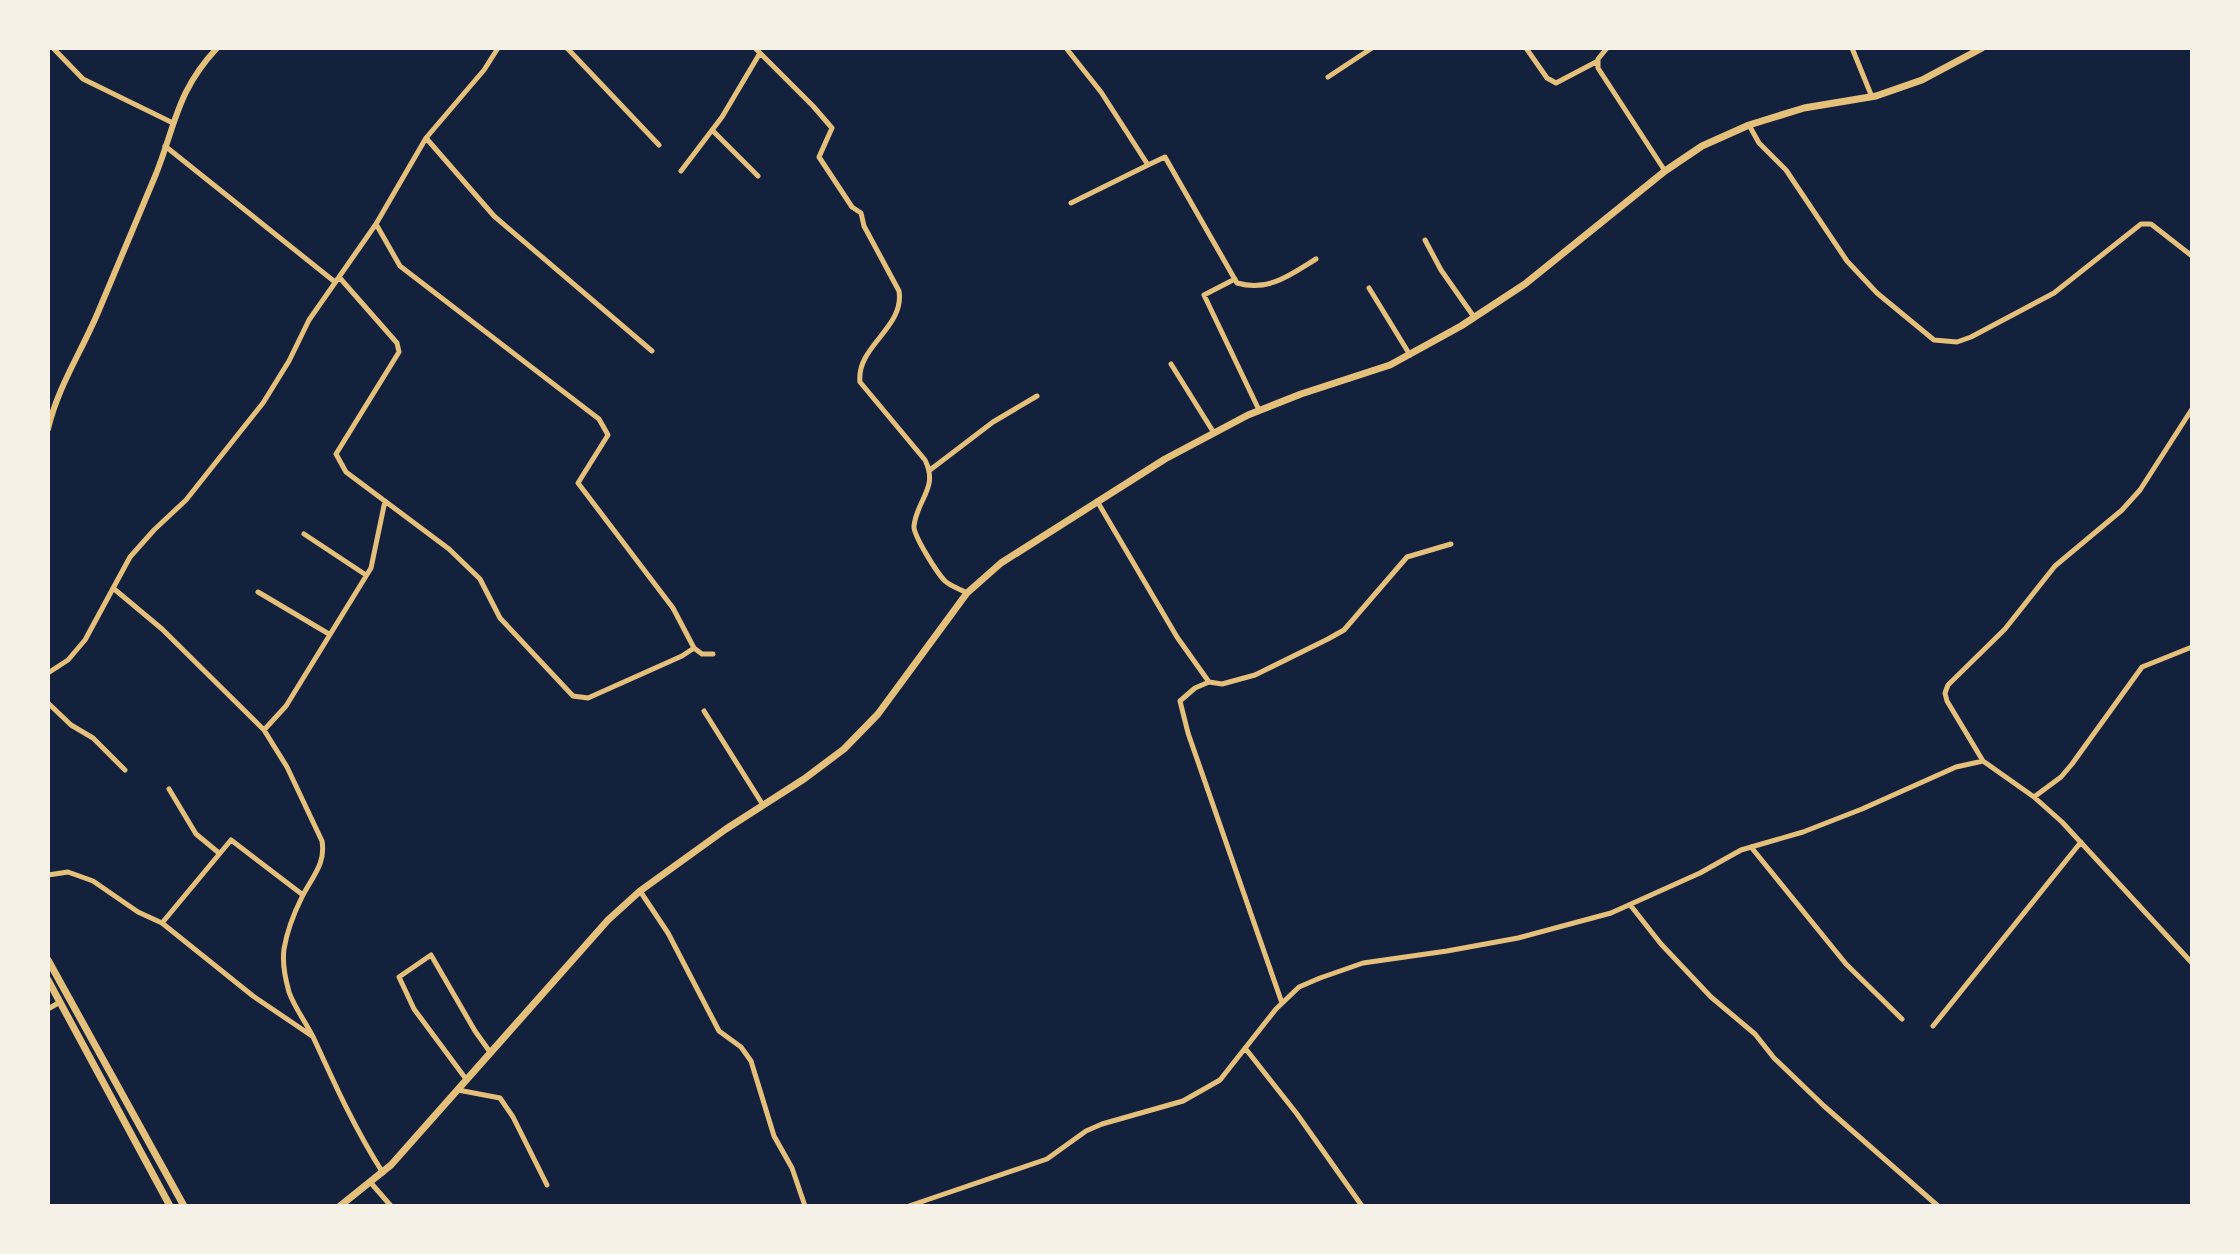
<svg xmlns="http://www.w3.org/2000/svg" width="2240" height="1254" viewBox="0 0 2240 1254" font-family="'DejaVu Sans',sans-serif">
<rect width="100%" height="100%" fill="#14213d"/>
<g fill="none" stroke-linecap="round" stroke-linejoin="round">
<!-- minor -->
<path stroke="#e5c07b" stroke-width="5" d="M53,48L83,79L173,123
M567,48L659,145
M1066,48L1101,92L1148,165L1165,157L1237,283C1269,292 1290,275 1316,259
M1526,48L1547,78L1556,83L1596,62
M1607,48L1598,59V68L1665,171
M1852,48L1872,97
M760,53L813,106L832,128L819,157L852,207L861,213L864,226L899,291C905,328 856,346 860,382L925,460C939,488 917,499 914,526C913,535 937,573 945,581C950,586 960,589 967,593
M1328,77L1372,48
M1749,125L1759,143L1786,170L1847,261L1877,293L1934,340L1957,342L1971,337L2054,293L2141,224H2151L2192,256
M712,130L758,176
M426,138L494,216L652,351
M165,146L335,282
M681,171L722,117L760,53L755,48
M1071,203L1148,165
M376,224L400,266L599,419L608,435L578,483L673,608L694,648L702,654H713
M1425,240L1441,270L1474,317
M339,277L397,343L399,352L336,454L346,472L449,549L480,579L500,618L573,696L588,698L682,656L694,648
M1235,279L1204,295L1259,410
M1369,288L1410,355
M1171,364L1214,433
M2192,409L2140,490L2122,510L2055,566L2005,629L1948,685L1945,693L1947,701L1983,761L2034,797L2062,822L2192,963
M930,470L993,422L1037,396
M1097,501L1177,637L1209,682
M304,534L366,575
M113,588L162,629L264,730L287,767L322,841C326,864 312,877 302,897C294,913 287,931 284,949C282,964 285,978 289,992C295,1009 308,1025 315,1041C336,1087 356,1131 383,1173
M258,592L329,634
M48,673L68,660L85,640L130,557L154,530L186,500L263,403L289,361L309,320L376,224L426,138L484,70L498,48
M48,703L71,725L93,738L125,770
M704,711L763,805
M264,730L286,706L371,568L385,501
M169,789L196,834L219,853
M2034,797L2061,777L2072,764L2142,667L2192,647
M1751,847L1846,964L1902,1019
M48,875L68,872L93,881L138,912L162,923L253,996L312,1036
M640,891L668,933L719,1031L741,1047L751,1061L774,1136L792,1168L805,1206
M1631,906L1661,944L1711,997L1755,1034L1774,1058L1824,1106L1938,1206
M162,923L231,840L303,895
M1282,1003L1188,733L1180,701L1195,688L1209,682L1222,684L1255,675L1328,639L1344,630L1407,557L1451,544
M48,1009L60,1002
M1933,1026L2081,842
M1245,1048L1297,1114L1362,1206
M466,1079L414,1009L399,977L431,955L475,1031L490,1052
M458,1090L500,1098L513,1117L547,1185
M371,1183L391,1206
M909,1206L1047,1159L1086,1131L1102,1124L1183,1101L1220,1080L1276,1009L1299,987L1320,978L1363,963L1447,951L1518,938L1611,913L1700,873L1741,850L1803,832L1862,809L1956,767L1983,761"/>
<!-- tertiary -->
<path stroke="#e5c07b" stroke-width="6" d="M48,429C58,386 82,351 99,310C118,265 137,219 156,174C176,123 177,91 217,48"/>
<!-- secondary -->
<path stroke="#e5c07b" stroke-width="7" d="M48,960L184,1206
M48,980L170,1206
M340,1206L391,1165L608,920L640,891L726,829L804,779L844,749L878,714L967,593L1001,563L1165,459L1248,415L1301,394L1390,365L1461,326L1525,284L1665,171L1702,146L1749,125L1804,108L1876,96L1922,80L1982,48"/>
</g>
<!-- border -->
<rect width="2240" height="1254" fill="none" stroke="#f6f1e7" stroke-width="100"/>
</svg>
